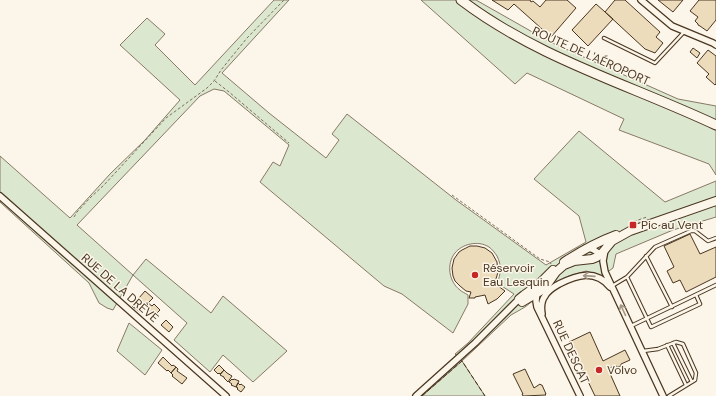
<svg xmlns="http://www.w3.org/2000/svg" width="716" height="396" viewBox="0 0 716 396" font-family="'DM Sans',sans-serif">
<rect width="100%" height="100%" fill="#fbf6e9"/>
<!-- green -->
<path fill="#dce7d0" stroke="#887966" d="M274,0H289L222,73L269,113L326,158L339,140L332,134L347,114L456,200L546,265L586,242L579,216L534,179L579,131L665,202L716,181V217L673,230L616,254L613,268L602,276L586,271L569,276L553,285L525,307L511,315L462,361L485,396H422L462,361L455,354L468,343L514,294L497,283C501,274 502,266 497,256C495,253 492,249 489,247C478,240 462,244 455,253C446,264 449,282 460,290C462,292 465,293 468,295V304L453,333L402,294L384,286L260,182L273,162L280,166L289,145L224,91L214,89L200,96L77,225L133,275L146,259L211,313L223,296L287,351L253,382L223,355L210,372L174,340L187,323L133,275L113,310L107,308L99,303L89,283L0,202V156L70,218L110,174L145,140L180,100L120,45L147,18L165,34L155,45L195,85Z
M421,0H476L550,42L678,99L716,106V175L709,164L619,130L624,119L527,73L515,84Z
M129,323L162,350L145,375L117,351Z"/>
<!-- building -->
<path fill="#ecdcbc" stroke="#4a3520" d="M492,0H530L531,2L533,1L540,7L546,0H567L576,8L551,37L514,4L508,10Z
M615,0H625L660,32L656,37L663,43L655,53L645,49L605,12Z
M658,0H683L673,12Z
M699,0H716V20L707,31L700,26L698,25V24L695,21L698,17L690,11Z
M596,4L613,19L588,46L572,30Z
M693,48L700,53L697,58L690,52Z
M708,50L716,56V84L715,85L706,77L709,74L697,63Z
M690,234L700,254L716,247V277L686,292L680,280L673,283L667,271L674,267L664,246Z
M470,246H477L485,248L492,253L497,262L498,272L496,279L494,283L505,291L497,299L488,304L485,295L475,297V298H469L471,292L466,291L460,286L455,281L453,276L452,268L454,259L459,252L462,250Z
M145,291L153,298L148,303L152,306L154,304L160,310L154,316L148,311L150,308L147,305L140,312L132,306Z
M166,320L173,327L169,332L161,325Z
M590,332L603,361L625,350L630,360L621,364V366L617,367V366L613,368L612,367L608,369L620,396H595L569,342Z
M163,357L172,366L173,365L176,367L171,373L168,370L167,371L158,363Z
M219,365L224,370L220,374L219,373L218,374L214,370Z
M176,367L178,369L177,371L187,378L182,384L172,376L173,375L171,373Z
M525,369L534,388L540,384L541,385H542L546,394H545L546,395L523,396L522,394H523L513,374Z
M224,370L227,373L232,376L228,382L224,378V377L220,375Z
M232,379L233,380L234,379L239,381L236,387L231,385L232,384L229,382Z
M238,383L240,385L241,384L245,387L241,392L237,389L238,388L236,387Z"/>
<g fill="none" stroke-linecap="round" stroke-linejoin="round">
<!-- lane casing -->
<g stroke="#4a3520" stroke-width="4.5">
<path id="lane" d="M604,38L655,63L684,32
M646,256L672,307
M627,277L651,327L700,304L696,295
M612,286L627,277L655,247L691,231H695L708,241L716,238
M631,326L716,285
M673,343L692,382
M667,345L686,385
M643,351L658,349L676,342L683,344L696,373L695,380L669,396"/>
</g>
<!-- street casing -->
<g stroke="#4a3520" stroke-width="8">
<path id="street" d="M641,0L672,26L713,43L716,45
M0,196L226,396
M586,248C593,248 598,252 602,257
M605,250L603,261L605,272L663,396
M537,291L536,301L537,307L580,396
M542,314C541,308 541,301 545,296C548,290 554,287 559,284C577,275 595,269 610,287
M416,396L475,343L519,299"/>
</g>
<!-- secondary casing -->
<g stroke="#4a3520" stroke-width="10">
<path id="secondary" d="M564,262C581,251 597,242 616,235
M519,299L524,295L538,285L553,270
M522,302L542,290L546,286L556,272L564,265L574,261L592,259L597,257L602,253L612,241L630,231L716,201"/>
</g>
<!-- primary casing -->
<g stroke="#4a3520" stroke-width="11">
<path id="primary" d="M461,0C537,58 631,85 716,125"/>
</g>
<!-- path -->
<path stroke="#7f6f5c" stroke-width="1" stroke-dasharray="3 2" stroke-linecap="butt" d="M215,81L229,92L289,143
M452,195L540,259L550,262L551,264
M74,217L77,212L90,198L104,185L166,118L207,88L214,81L221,70L247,38L284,0
M629,223L647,217"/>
<!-- lane -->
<use href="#lane" stroke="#fbf6e9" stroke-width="2.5"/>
<!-- street -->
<use href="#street" stroke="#fbf6e9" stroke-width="5.5"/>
<!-- secondary -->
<use href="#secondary" stroke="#fbf6e9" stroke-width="8"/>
<!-- primary -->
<use href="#primary" stroke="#fbf6e9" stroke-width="9"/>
<!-- fence -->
<path stroke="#4a3520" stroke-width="1" stroke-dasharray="5 2" stroke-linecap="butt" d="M422,396L462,361L485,396"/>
</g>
<!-- one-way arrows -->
<defs><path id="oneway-shaft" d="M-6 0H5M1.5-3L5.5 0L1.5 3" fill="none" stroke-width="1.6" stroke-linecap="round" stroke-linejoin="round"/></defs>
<g stroke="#a29684">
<use href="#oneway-shaft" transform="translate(589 276) rotate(-176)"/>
<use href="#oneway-shaft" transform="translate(623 310) rotate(-115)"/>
</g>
<!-- markers -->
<g fill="#c62828" stroke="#fbf6e9" stroke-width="1.5">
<rect x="629" y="221" width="8" height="8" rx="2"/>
<circle cx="475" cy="275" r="4"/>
<circle cx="599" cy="370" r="4"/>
</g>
<g text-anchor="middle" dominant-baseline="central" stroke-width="3" stroke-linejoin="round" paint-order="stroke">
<!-- street labels -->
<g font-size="12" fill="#4a3520" stroke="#fbf6e9">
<text transform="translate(591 56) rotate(24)">ROUTE DE L'AÉROPORT</text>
<text transform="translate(120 288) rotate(41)">RUE DE LA DRÈVE</text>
<text transform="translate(571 352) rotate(65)">RUE DESCAT</text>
</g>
<!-- poi labels -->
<g font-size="12" fill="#4a3520" stroke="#fbf6e9" text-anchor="start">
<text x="641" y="225">Pic au Vent</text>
<text x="483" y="268">Réservoir<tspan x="483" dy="14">Eau Lesquin</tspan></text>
<text x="607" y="370">Volvo</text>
</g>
</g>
</svg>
